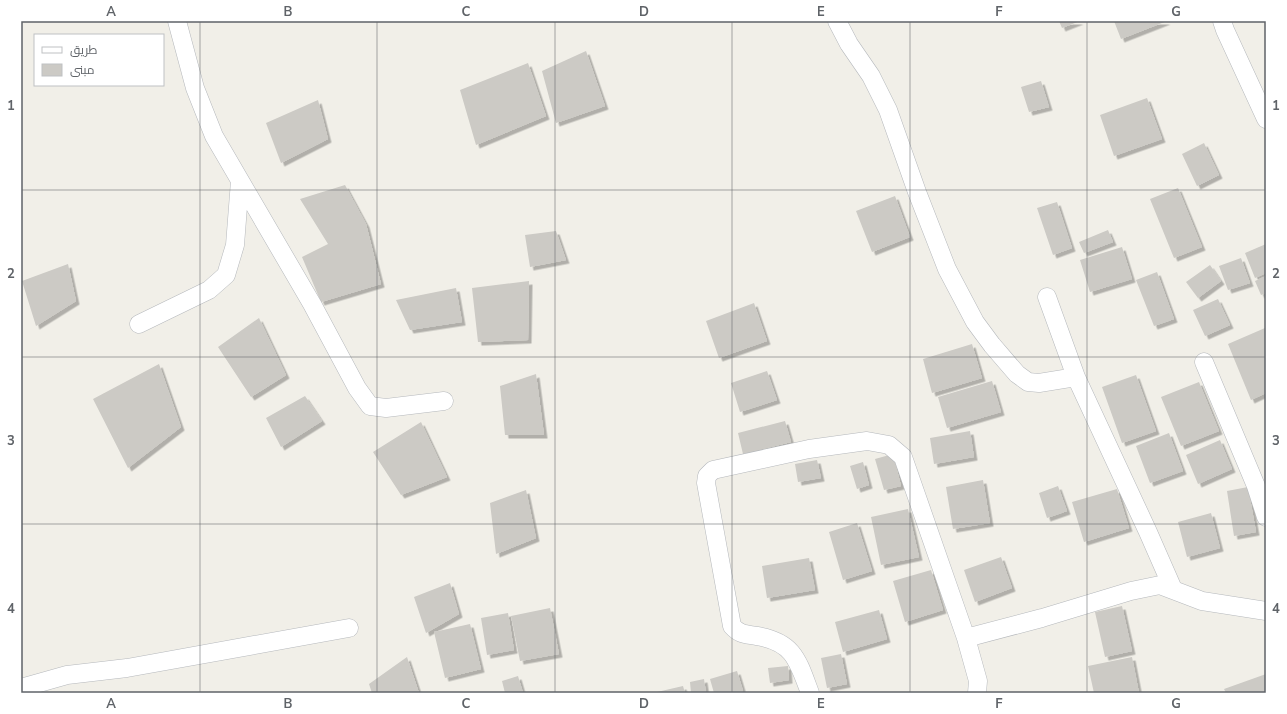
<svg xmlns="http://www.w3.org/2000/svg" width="1287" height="714" font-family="'Nunito Sans',Cairo,sans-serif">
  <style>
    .building { fill: #cccac5; filter: url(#shadow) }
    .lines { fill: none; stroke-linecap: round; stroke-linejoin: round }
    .minor-casing { stroke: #b5b8bc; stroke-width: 19 }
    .minor { stroke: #fff; stroke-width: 18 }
    .grid { fill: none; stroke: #5f6368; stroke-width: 1; stroke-opacity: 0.55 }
    .neatline { fill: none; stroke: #5f6368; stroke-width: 1.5 }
    .grid-label { font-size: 13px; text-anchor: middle; font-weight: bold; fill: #5f6368 }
  </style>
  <defs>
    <filter id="shadow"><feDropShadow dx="3.5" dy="3.5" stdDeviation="0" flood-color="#0004"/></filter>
  </defs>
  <rect width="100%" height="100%" fill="#f1efe8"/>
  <path class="building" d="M1059,21H1080L1062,28Z
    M1114,21H1167L1121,39Z
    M586,51L605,106L556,123L542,71Z
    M528,63L546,116L476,145L460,90Z
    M1041,81L1049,107L1029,112L1021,87Z
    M1147,98L1162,139L1114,156L1100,115Z
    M318,100L328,139L281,163L266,123Z
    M1204,143L1219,175L1197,186L1182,154Z
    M345,185L366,224L381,284L321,302L302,257L328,244L300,199Z
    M1178,188L1202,247L1174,258L1150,199Z
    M895,196L910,237L872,252L856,211Z
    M1057,202L1072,248L1053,255L1037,208Z
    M1108,230L1113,242L1084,253L1079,242Z
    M556,231L566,260L530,267L525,235Z
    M1266,244V273L1255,278L1245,253Z
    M1122,247L1132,279L1090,292L1080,260Z
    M1241,258L1250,283L1228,290L1219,266Z
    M68,264L76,301L36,326L22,281Z
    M1210,265L1221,281L1198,298L1186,282Z
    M1157,272L1174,319L1154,326L1136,280Z
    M1266,276V293L1261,295L1255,281Z
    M529,281L528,340L478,342L472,288Z
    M456,288L462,322L410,330L396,300Z
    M1218,299L1230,325L1205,336L1193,310Z
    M754,303L767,341L719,358L706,321Z
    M259,318L286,375L251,397L218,347Z
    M1265,328L1266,393L1251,400L1228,344Z
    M972,344L982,378L932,393L923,359Z
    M159,364L181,427L128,468L93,399Z
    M767,371L777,400L740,412L731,383Z
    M536,374L544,435H505L500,386Z
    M1136,375L1156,431L1122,443L1102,387Z
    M992,381L1001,412L947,428L938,397Z
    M1199,382L1219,431L1181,446L1161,397Z
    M305,396L322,421L281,447L266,418Z
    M785,421L791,442L743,454L738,433Z
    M421,422L447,477L401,495L373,452Z
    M970,431L974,457L934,464L930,438Z
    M1169,433L1183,471L1150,483L1136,446Z
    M1220,440L1232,469L1198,484L1186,455Z
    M893,454L901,486L884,490L875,459Z
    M817,460L821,478L798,482L795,464Z
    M863,462L869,485L857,489L850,466Z
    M983,480L990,523L953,529L946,487Z
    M1058,486L1067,511L1047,518L1039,493Z
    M1248,487L1256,532L1234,536L1227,491Z
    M1117,489L1129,528L1084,542L1072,502Z
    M526,490L536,538L496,554L490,503Z
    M908,509L919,557L881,565L871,517Z
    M1211,513L1220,548L1187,557L1178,522Z
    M857,523L872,571L843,580L829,532Z
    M1001,557L1012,588L975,602L964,570Z
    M809,558L815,590L767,598L762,566Z
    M931,570L943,610L905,622L893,581Z
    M450,583L459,614L426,633L414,597Z
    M1122,606L1132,651L1105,657L1095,612Z
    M550,608L559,654L520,661L511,616Z
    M879,610L887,639L843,652L835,622Z
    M508,613L514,650L487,655L481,618Z
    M470,624L481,669L445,678L434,632Z
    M841,654L847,684L827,688L821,658Z
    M407,657L419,693H372L369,684Z
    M1132,657L1139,693H1094L1088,666Z
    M788,666L789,680L770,683L768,668Z
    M737,671L743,691L737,693H714L710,679Z
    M1266,674V693H1226L1224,689Z
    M518,676L523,693H505L502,681Z
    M704,679L706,693H691L690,682Z
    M683,686L685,693H658L657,692Z"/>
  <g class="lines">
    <defs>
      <path id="minor" d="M177,21L195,88L214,136L312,304L357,388L370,406L386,408L444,401
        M837,21L849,44L871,76L888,110L917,192L947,269L975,322L992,345L1017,374L1028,382L1039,383L1076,377
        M1222,21L1225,30L1266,119
        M1047,297L1076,377L1148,532L1173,589
        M139,324L209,290L226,275L235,245L240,181
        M1204,362L1256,486L1266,517
        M966,638L1042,618L1131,591L1160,585L1202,601L1266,611
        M21,688L67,675L127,668L349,628
        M810,693C798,661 794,642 757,636C746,634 740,635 732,626L706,483L707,476L713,470L809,449L867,441L889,445L903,457L966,638L978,681L977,693"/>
    </defs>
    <use href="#minor" class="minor-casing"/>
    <use href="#minor" class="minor"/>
  </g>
  <path class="grid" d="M200,21V693M377,21V693M555,21V693M732,21V693M910,21V693M1087,21V693M21,190H1266M21,357H1266M21,524H1266"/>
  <rect width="1287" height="714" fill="none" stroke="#ffffff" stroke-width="44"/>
  <rect x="34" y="34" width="130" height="52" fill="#ffffff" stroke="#bfc1c3"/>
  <rect x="42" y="47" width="20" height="6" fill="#ffffff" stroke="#bfc1c3"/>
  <text x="70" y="54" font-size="12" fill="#5f6368">طريق</text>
  <rect x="42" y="64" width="20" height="12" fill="#cccac5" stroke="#bfc1c3"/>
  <text x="70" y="74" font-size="12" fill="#5f6368">مبنى</text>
  <rect x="22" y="22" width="1243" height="670" class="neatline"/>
  <g class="grid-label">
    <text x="111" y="16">A</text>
    <text x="288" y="16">B</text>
    <text x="466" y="16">C</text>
    <text x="644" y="16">D</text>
    <text x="821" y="16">E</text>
    <text x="999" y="16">F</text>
    <text x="1176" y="16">G</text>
    <text x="11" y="110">1</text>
    <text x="1276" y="110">1</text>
    <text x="11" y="278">2</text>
    <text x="1276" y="278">2</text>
    <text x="11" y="445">3</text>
    <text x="1276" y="445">3</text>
    <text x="11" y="613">4</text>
    <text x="1276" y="613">4</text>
    <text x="111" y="708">A</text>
    <text x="288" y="708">B</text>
    <text x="466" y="708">C</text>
    <text x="644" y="708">D</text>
    <text x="821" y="708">E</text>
    <text x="999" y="708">F</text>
    <text x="1176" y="708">G</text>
  </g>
</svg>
